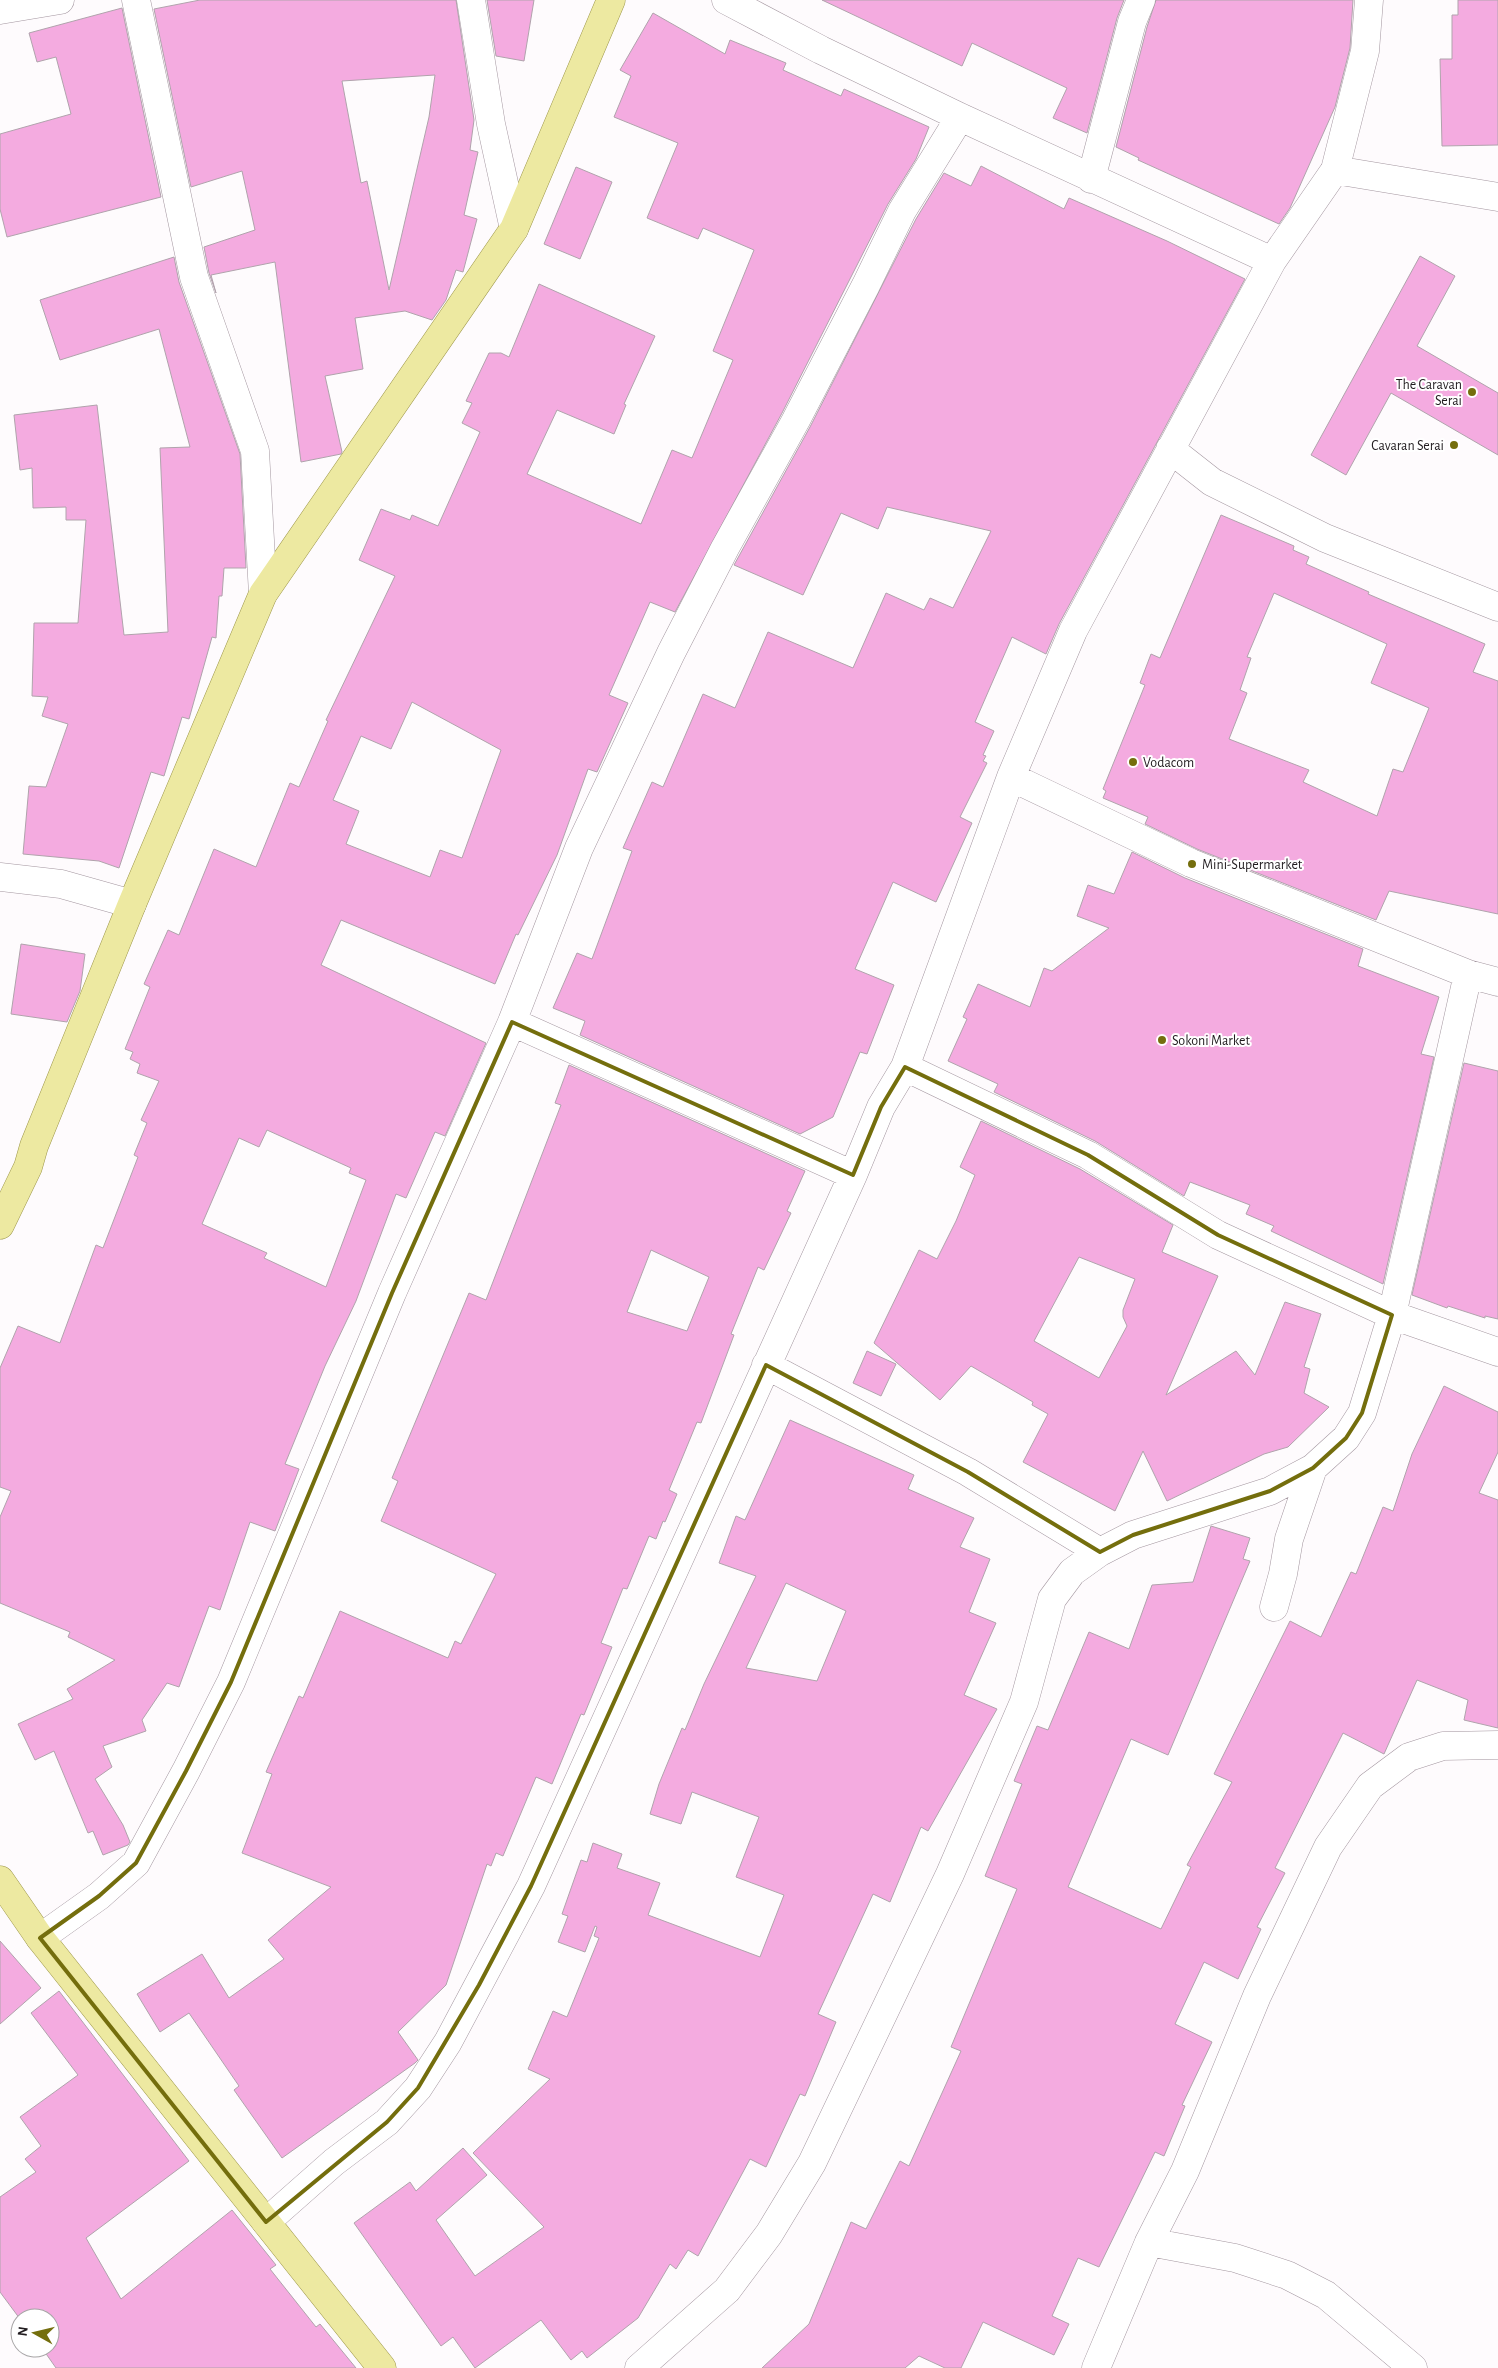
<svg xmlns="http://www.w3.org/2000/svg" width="1498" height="2368" font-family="'Alegreya Sans',sans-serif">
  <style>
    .building { fill: #f4abe0; stroke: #b0a3ac; fill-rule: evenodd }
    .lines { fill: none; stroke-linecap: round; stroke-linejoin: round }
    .minor-casing { stroke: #a497a0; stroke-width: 29 }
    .major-casing { stroke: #9e984c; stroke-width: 29 }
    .minor { stroke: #fff; stroke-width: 28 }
    .major { stroke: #ede9a1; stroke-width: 28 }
    .marked { fill: none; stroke: #746e0d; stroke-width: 4; stroke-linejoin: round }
    .poi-dot { fill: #746e0d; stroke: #fff; stroke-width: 2 }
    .labels { text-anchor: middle; stroke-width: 4; stroke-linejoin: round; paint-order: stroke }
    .poi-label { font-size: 14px; fill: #221d20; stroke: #fff; text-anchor: start }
  </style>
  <rect width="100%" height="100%" fill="#fefbfd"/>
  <path class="building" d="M200,0H456L474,120L470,150L478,152L464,215L477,219L463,272L456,270L446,300L432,320L405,311L355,318L363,369L325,376L342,452L341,454L301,462L275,262L211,275L216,293L209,273L204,247L255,230L242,171L191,187L154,9ZM435,75L429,117L389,290L367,181L361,183L342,81Z
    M487,0H534L524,61L496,56Z
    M822,0H1124L1117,18L1087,133L1053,118L1067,88L972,43L962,66Z
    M1156,0H1353L1350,48L1335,107L1290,208L1279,224L1138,160L1139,158L1116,147L1147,27Z
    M1458,0H1498V145L1442,146L1440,59H1452V15H1458Z
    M122,8L161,197L7,237L0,209V134L71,114L56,57L37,62L29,33Z
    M653,13L725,54L730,40L786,63L783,70L841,96L844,89L929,127L916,159L888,204L782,413L675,612L650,602L609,695L628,703L597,772L588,769L557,855L518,935L516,934L495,984L341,920L321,965L486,1043L445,1136L435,1132L406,1198L396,1194L356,1301L325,1366L285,1464L299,1469L275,1531L250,1522L220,1610L209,1606L179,1687L167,1683L142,1720L146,1731L103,1746L112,1767L95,1779L123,1825L130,1842L128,1845L103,1855L93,1831L88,1833L54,1751L35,1760L18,1724L73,1699L67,1689L115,1660L68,1637L70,1632L0,1603V1517L11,1491L0,1487V1368L18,1326L60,1343L96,1245L103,1248L138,1157L134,1155L147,1123L141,1120L159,1081L137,1073L140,1064L130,1059L133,1052L125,1049L150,987L144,984L168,930L179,935L214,849L256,867L290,783L299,787L328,721L326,720L395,576L359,560L381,509L410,520L412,515L438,526L480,432L462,423L472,403L466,401L489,353H501L509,357L539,284L655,336L624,404L626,405L614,434L557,410L527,474L641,524L672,450L692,458L733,360L713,351L754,250L703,228L698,239L647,218L678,143L614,117L631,76L620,70ZM412,702L501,750L462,858L440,850L430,877L346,844L359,811L333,800L361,736L391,749ZM267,1130L351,1168L349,1173L366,1180L326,1287L264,1258L267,1253L202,1224L239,1138L259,1147Z
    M981,166L1064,209L1069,198L1167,241L1245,279L1059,624L1046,654L1012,637L975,722L994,731L983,755L986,756L983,761L987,763L960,817L972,823L936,902L893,882L855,969L894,985L867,1054L860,1052L833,1117L800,1134L580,1035L585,1021L553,1008L577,953L592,959L632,851L623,848L652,782L663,787L703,694L735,708L768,632L853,668L886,593L924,610L930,598L953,608L991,531L887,507L878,529L841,513L803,595L734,565L810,427L916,219L944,173L971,186Z
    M576,167L612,182L580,259L544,244Z
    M1420,256L1455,276L1417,346L1498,393V455L1391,393L1346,475L1311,455Z
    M174,257L179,282L240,454L246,568H224L222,596H219L216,638L212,637L189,719L182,717L164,776L151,772L119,868L99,861L23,854L29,786L46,787L68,724L42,716L48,697L32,696L34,623H78L86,520H66V507L33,508L32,468L20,470L14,415L97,405L124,635L168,632L160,448L190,447L159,329L60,360L40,300Z
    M1221,515L1294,546L1293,550L1309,557L1306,564L1369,592L1368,594L1485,644L1473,672L1498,681V914L1389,891L1376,920L1197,849L1145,824L1148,817L1103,798L1106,791L1103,789L1145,685L1140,683L1151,654L1160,658ZM1274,593L1387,644L1371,683L1429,708L1403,772L1393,769L1377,816L1303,782L1309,770L1229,739L1247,693L1240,690L1251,658L1247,657Z
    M1132,852L1185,878L1363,949L1358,966L1439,997L1421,1054L1434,1057L1383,1284L1271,1231L1274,1226L1246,1214L1250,1205L1190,1182L1184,1196L1095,1141L994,1092L998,1084L948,1061L967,1019L963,1017L978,984L1030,1007L1044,968L1052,971L1109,928L1077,916L1088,885L1114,894Z
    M21,944L85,954L80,991L67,1022L11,1014Z
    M1464,1063L1498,1071V1319L1485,1316V1318L1448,1306L1447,1308L1412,1295Z
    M569,1065L805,1171L787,1211L791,1213L764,1270L758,1267L731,1334L734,1335L701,1423L697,1422L669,1490L677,1494L665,1522L663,1521L656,1539L649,1536L627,1589L623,1588L601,1643L612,1647L584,1715L581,1714L552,1784L536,1777L503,1856L496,1853L491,1866L487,1864L446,1985L398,2032L418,2060L415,2063L282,2158L234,2090L239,2086L189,2013L160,2032L137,1994L202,1954L229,1998L284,1959L268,1940L331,1887L242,1853L272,1774L266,1772L299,1696L303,1698L340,1611L448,1658L455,1641L461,1644L496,1574L381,1521L398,1481L392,1478L469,1293L486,1300L561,1105L555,1103ZM651,1250L709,1277L687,1331L627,1312Z
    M981,1121L1080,1169L1173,1225L1162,1252L1218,1276L1166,1395L1236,1351L1255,1375L1285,1302L1321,1314L1304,1367L1310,1369L1304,1393L1329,1407L1288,1447L1264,1454L1167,1501L1143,1451L1115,1511L1023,1462L1048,1414L1032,1405L1033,1402L971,1366L940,1400L874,1343L919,1250L937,1259L956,1221L975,1175L960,1167ZM1079,1257L1135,1279L1123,1310V1317L1127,1326L1099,1378L1034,1341Z
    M867,1351L896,1364L881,1396L853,1383Z
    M1444,1386L1498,1412V1452L1479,1493L1498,1500V1728L1464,1720L1468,1700L1417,1680L1384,1754L1343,1733L1275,1868L1285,1873L1257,1927L1261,1929L1238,1979L1204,1962L1175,2024L1212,2042L1182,2105L1185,2106L1164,2156L1155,2152L1099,2267L1078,2258L1052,2316L1069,2324L1054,2355L983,2322L961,2368H945L919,2356L905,2368H762L809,2324L851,2222L866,2229L900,2161L909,2166L961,2051L951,2047L1017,1889L985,1876L1022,1784L1014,1781L1037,1726L1048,1730L1089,1632L1129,1649L1152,1585L1193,1582L1211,1526L1250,1538L1243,1559L1250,1561L1168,1755L1131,1739L1068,1887L1161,1929L1191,1867L1187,1865L1232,1782L1214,1774L1290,1621L1321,1637L1351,1572L1356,1574L1383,1507L1393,1511L1412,1454Z
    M790,1420L914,1475L908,1489L974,1518L960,1547L990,1559L969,1612L996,1623L964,1695L997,1709L928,1831L921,1827L890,1902L873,1894L818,2014L836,2022L805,2096L800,2094L766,2167L750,2159L698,2256L688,2250L676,2269L670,2264L638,2318L587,2358L582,2351L571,2360L541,2320L475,2368L453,2337L441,2346L354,2223L410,2182L416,2191L463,2148L487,2175L436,2220L475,2276L544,2227L473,2153L550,2079L528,2069L553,2011L567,2017L599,1938L594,1936L597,1927L595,1926L585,1952L558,1942L568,1916L562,1914L581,1860L587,1862L593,1843L622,1854L617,1868L660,1883L648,1915L760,1957L784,1895L736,1877L759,1817L692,1792L681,1824L650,1814L659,1784L682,1728L685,1730L704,1684L756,1576L719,1563L736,1516L745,1520ZM786,1583L846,1611L817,1681L746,1668Z
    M0,1941L41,1988L0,2024Z
    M59,1991L189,2161L86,2238L121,2299L232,2210L276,2265L270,2269L316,2327L320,2324L356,2368H56L42,2348H50V2318L20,2319L0,2292V2197L36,2172L25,2159L41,2146L20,2117L78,2075L31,2013Z"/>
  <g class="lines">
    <defs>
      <path id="minor" d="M136,0L194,277L255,451L263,594
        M471,0L491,124L514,229
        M726,0L821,50L960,117L1272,261
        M0,10L60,0
        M1335,170L1498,197
        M1091,179L1132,22L1141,0
        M1170,449L1212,482L1325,538L1498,607
        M1011,777L1191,863L1468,974L1498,982
        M0,877L61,884L132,904
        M512,1022L853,1175
        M905,1067L1088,1155L1218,1235L1392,1315L1498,1352
        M766,1365L968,1472L1100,1552
        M1274,1607L1283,1574L1289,1539L1313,1468
        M40,1938L99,1896L136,1863L186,1771L231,1682L392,1293L512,1022L579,848L671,653L725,548L796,420L866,285L902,211L960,117
        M266,2222L334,2162L387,2122L418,2088L448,2042L531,1886L853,1175L881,1107L905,1067L1011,777L1073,631L1272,261L1335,170L1365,51L1369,0
        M1149,2242L1235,2258L1287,2275L1326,2295L1413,2368
        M639,2368L727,2290L769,2234L812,2163L950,1874L1024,1702L1052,1599L1072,1572L1100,1552L1133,1535L1270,1491L1313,1468L1346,1438L1362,1413L1392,1315L1468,974
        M1096,2368L1149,2242L1185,2171L1257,1996L1328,1847L1370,1786L1409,1757L1443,1746L1498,1745"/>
      <path id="major" d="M0,1225L28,1167L34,1146L132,904L263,594L514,229L611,0
        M0,1880L40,1938L382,2368"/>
    </defs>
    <use href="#minor" class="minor-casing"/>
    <use href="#major" class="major-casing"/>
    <use href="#minor" class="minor"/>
    <use href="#major" class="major"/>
  </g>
  <path class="marked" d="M512,1022L853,1175L881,1107L905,1067L1088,1155L1218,1235L1392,1315L1362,1413L1346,1438L1313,1468L1270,1491L1133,1535L1100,1552L968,1472L766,1365L531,1886L479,1985L418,2088L387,2122L266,2222L40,1938L99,1896L136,1863L186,1771L231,1682L392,1293Z"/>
  <g class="poi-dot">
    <circle cx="1472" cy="392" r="5"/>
    <circle cx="1454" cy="445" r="5"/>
    <circle cx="1133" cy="762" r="5"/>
    <circle cx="1192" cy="864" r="5"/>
    <circle cx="1162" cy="1040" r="5"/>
  </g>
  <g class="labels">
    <g class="poi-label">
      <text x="1462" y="389" text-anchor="end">The Caravan<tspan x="1462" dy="16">Serai</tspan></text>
      <text x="1444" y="450" text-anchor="end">Cavaran Serai</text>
      <text x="1143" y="767">Vodacom</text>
      <text x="1202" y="869">Mini-Supermarket</text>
      <text x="1172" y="1045">Sokoni Market</text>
    </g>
  </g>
  <g transform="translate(35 2333) rotate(278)"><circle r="24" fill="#ffffff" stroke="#a7a5a6"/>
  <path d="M0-4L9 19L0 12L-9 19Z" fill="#746e0d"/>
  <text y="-8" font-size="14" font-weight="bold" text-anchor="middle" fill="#221d20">N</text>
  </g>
</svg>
